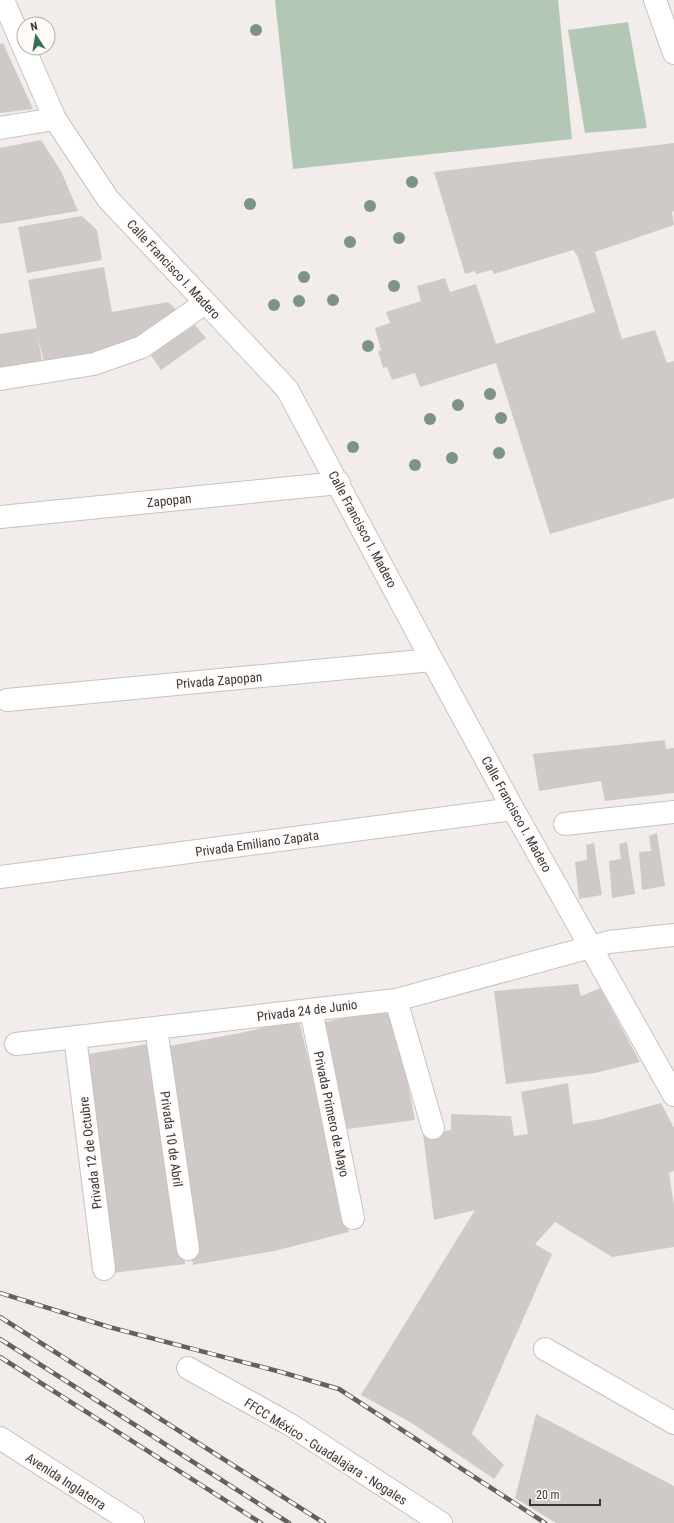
<svg xmlns="http://www.w3.org/2000/svg" width="674" height="1523" font-family="'Roboto Condensed',sans-serif">
  <style>
    .green { fill: #b3c7b7 }
    .building { fill: #cfcac7 }
    .lines { fill: none; stroke-linecap: round; stroke-linejoin: round }
    .minor-casing { stroke: #c7c2bf; stroke-width: 24 }
    .minor { stroke: #fff; stroke-width: 22 }
    .rail-casing { stroke: #63605e; stroke-width: 4.5 }
    .rail { stroke: #fffaf8; stroke-width: 3; stroke-dasharray: 9; stroke-linecap: butt }
    .tree { fill: #7e9482 }
    .labels { text-anchor: middle; stroke-width: 3.5; stroke-linejoin: round; paint-order: stroke }
    .street-label { font-size: 13px; fill: #393735; stroke: #fffaf8 }
  </style>
  <rect width="100%" height="100%" fill="#f2edea"/>
  <path class="green" d="M275,0H558L572,139L293,169Z
    M628,22L647,128L585,133L568,30Z"/>
  <path class="building" d="M3,43L33,109L0,113V44Z
    M41,140L61,171L78,211L0,224V148Z
    M674,143V211L672,212L674,225L595,252L622,339L655,330L667,363L674,361V498L550,534L496,363L420,387L415,373L392,380L387,367L383,368L378,351L381,350L375,328L390,323L386,312L421,301L417,286L445,278L450,292L476,284L496,344L595,312L578,257L573,250L494,274L492,270L476,274L475,271L465,274L434,172Z
    M82,216L97,230L102,260L27,273L18,227Z
    M104,267L112,312L168,302L183,316L140,343L46,370L38,338L44,372L0,379V334L37,328L28,280Z
    M195,325L206,338L161,370L150,354Z
    M665,740L666,749L674,748V793L605,801L601,781L539,791L533,754Z
    M657,833L665,886L642,890L639,852L651,851L649,836Z
    M627,842L635,894L612,898L609,861L621,859L619,844Z
    M594,843L602,895L579,899L575,862L587,860L586,845Z
    M578,984L581,996L600,988L640,1062L595,1073L506,1084L494,991Z
    M393,1007L415,1120L340,1130L321,1023Z
    M299,1020L349,1232L274,1251L193,1265L164,1047L235,1034Z
    M154,1043L185,1264L112,1273L83,1055Z
    M568,1083L573,1124L602,1119L661,1103L674,1128V1171L669,1173L674,1205V1247L612,1257L555,1222L535,1244L552,1254L472,1434L504,1465L494,1479L410,1422L361,1395L475,1210L434,1220L423,1134L451,1130V1114L511,1116L514,1136L528,1134L521,1092Z
    M536,1414L674,1486V1523H556L515,1498Z"/>
  <g class="lines">
    <defs>
      <path id="minor" d="M3,0L55,119L108,199L287,389L432,660L513,809L674,1095
        M655,0L674,53
        M0,128L55,119
        M0,379L94,364L142,347L205,303
        M0,517L339,483
        M7,700L432,660
        M565,824L674,812
        M0,877L513,809
        M396,1000L433,1128
        M311,1010L353,1218
        M156,1028L188,1249
        M75,1037L104,1269
        M16,1044L396,1000L609,942L674,935
        M545,1349L674,1423
        M188,1368L289,1424L441,1523
        M0,1438L133,1523"/>
    </defs>
    <use href="#minor" class="minor-casing"/>
    <use href="#minor" class="minor"/>
    <defs>
      <path id="rail" d="M0,1293L109,1327L281,1372L339,1389L545,1523
        M0,1317L324,1523
        M0,1339L289,1523
        M0,1357L261,1523"/>
    </defs>
    <use href="#rail" class="rail-casing"/>
    <use href="#rail" class="rail"/>
  </g>
  <g class="tree">
    <circle cx="256" cy="30" r="6"/>
    <circle cx="412" cy="182" r="6"/>
    <circle cx="250" cy="204" r="6"/>
    <circle cx="370" cy="206" r="6"/>
    <circle cx="399" cy="238" r="6"/>
    <circle cx="350" cy="242" r="6"/>
    <circle cx="304" cy="277" r="6"/>
    <circle cx="394" cy="286" r="6"/>
    <circle cx="333" cy="300" r="6"/>
    <circle cx="299" cy="301" r="6"/>
    <circle cx="274" cy="305" r="6"/>
    <circle cx="368" cy="346" r="6"/>
    <circle cx="490" cy="394" r="6"/>
    <circle cx="458" cy="405" r="6"/>
    <circle cx="501" cy="418" r="6"/>
    <circle cx="430" cy="419" r="6"/>
    <circle cx="353" cy="447" r="6"/>
    <circle cx="499" cy="453" r="6"/>
    <circle cx="452" cy="458" r="6"/>
    <circle cx="415" cy="465" r="6"/>
  </g>
  <g class="labels">
    <g class="street-label">
      <text transform="translate(174 269) rotate(47)" y="5">Calle Francisco I. Madero</text>
      <text transform="translate(169 500) rotate(-6)" y="5">Zapopan</text>
      <text transform="translate(363 529) rotate(62)" y="5">Calle Francisco I. Madero</text>
      <text transform="translate(219 680) rotate(-5)" y="5">Privada Zapopan</text>
      <text transform="translate(517 814) rotate(61)" y="5">Calle Francisco I. Madero</text>
      <text transform="translate(257 843) rotate(-8)" y="5">Privada Emiliano Zapata</text>
      <text transform="translate(307 1010) rotate(-7)" y="5">Privada 24 de Junio</text>
      <text transform="translate(332 1114) rotate(78)" y="5">Privada Primero de Mayo</text>
      <text transform="translate(172 1139) rotate(82)" y="5">Privada 10 de Abril</text>
      <text transform="translate(90 1153) rotate(-97)" y="5">Privada 12 de Octubre</text>
      <text transform="translate(326 1451) rotate(32)" y="5">FFCC México - Guadalajara - Nogales</text>
      <text transform="translate(66 1481) rotate(33)" y="5">Avenida Inglaterra</text>
    </g>
  </g>
  <g transform="translate(36 36) rotate(348)"><circle r="19" fill="#fffaf8" stroke="#b0acaa"/>
  <path d="M0-3L7 15L0 10L-7 15Z" fill="#34705b"/>
  <text y="-6" font-size="11" font-weight="bold" text-anchor="middle" fill="#393735">N</text>
  </g>
  <path d="M530 1499v6h70v-6" fill="none" stroke="#393735" stroke-width="2"/>
  <text x="536" y="1499" font-size="12" fill="#393735" stroke="#fffaf8" stroke-width="3" paint-order="stroke">20 m</text>
</svg>
